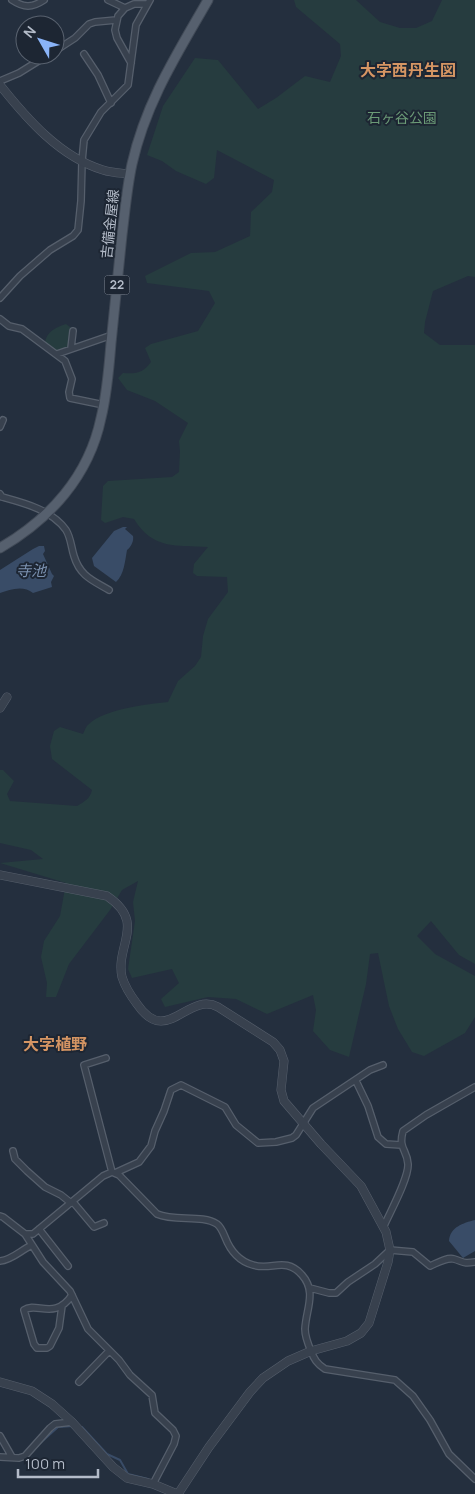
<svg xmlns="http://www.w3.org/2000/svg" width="475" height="1494" font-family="Manrope,'Noto Sans JP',sans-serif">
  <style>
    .green { fill: #263c3f }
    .water { fill: #394c67 }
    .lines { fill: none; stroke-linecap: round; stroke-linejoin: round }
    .stream { stroke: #394c67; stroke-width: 2 }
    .minor-casing { stroke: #565f6c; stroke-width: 8 }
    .tertiary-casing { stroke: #565f6c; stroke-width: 9 }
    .primary-casing { stroke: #414a57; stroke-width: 11 }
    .minor { stroke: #38414e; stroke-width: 5.5 }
    .tertiary { stroke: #38414e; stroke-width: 8 }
    .primary { stroke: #56606e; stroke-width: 9 }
    .labels { text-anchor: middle; stroke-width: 4; stroke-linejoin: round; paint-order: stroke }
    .shield { fill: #1d2633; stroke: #878f9c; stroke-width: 1 }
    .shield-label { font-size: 12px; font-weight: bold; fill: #b4bcc9 }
    .park-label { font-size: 14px; fill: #6b9a76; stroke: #1d2633 }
    .street-label { font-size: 14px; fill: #b4bcc9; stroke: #1d2633 }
    .water-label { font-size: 15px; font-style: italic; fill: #7c92b1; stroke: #1d2633 }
    .quarter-label { font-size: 16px; font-weight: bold; fill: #d59563; stroke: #1d2633 }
  </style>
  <rect width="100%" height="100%" fill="#242f3e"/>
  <path class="green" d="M294,0H356L380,22L400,28H416L432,21L442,0H475V277L468,276L433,291L425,322L424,333L440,345H475V964L459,955L431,921L417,936L435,954L475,976V1017L465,1033L424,1056L412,1052L398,1029L389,1006L378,953L370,954L366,984L349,1057L330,1050L313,1031L316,1010L313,995L267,1014L236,999L208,997L165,1007L161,999L179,983L172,969L132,978L128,969L135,921L133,902L138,881L122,890L110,910L69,964L56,997H46L47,983L41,957L44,941L60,916L66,883L0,863L43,859L31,850L0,843V770H3L14,781L7,794L10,801L77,806C85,801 90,799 92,790L52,759L50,746L54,731L60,727L83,734C85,730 86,726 89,724C105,709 147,704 168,702L178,681L195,666L201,657L203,636L208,619L228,592L227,577L197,576L193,573L194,564L208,547C176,545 153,550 134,519L123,517L105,523L101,520L103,486L108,481L172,477L179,472L180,451L179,441L188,423L155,401L127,390L118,378L123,373C137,374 143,373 151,362L145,348L151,344L198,331L215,303L209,291L147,283L145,276L191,253L215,252L250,236L251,212L272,192L274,180L217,150L214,178L206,184L176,171L162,161L147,155L163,106L195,58L218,60L258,109L276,98L305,76L330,82L341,56L340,44L296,7Z
    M66,324L74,330L73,346L57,352L45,343C46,332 56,327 66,324Z"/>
  <path class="water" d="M123,527H127L125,529L133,536C134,541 131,547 127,550C125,561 124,575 116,582L94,566L92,558L114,531Z
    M39,546H44L45,551L43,554L52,574L54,576L51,582L52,587L33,593C24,585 10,589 0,593V570L33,549Z
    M475,1220V1251L463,1258L449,1241C450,1227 463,1223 475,1220Z"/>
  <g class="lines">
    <path class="stream" d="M82,1427L107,1454L120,1460L128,1474L148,1479
      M37,1446L58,1427L73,1426"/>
    <defs>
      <path id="minor" d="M12,0C24,8 32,8 44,0
        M108,0L125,8L134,4H147
        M125,8L118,16L115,30L117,38L131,63
        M55,51L75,38L89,24L95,22L116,20
        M84,54L98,75L111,103
        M0,81L19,73L48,55
        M0,298L20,276L50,250L73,236L78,230L81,201L82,161L84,140L101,112L128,85L136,25L150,0
        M0,319L9,326L22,329L65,361L72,379L69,392L70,398L104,405
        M71,348L73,331
        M57,354L112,335
        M0,427L3,420
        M0,494L2,497C24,503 52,510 66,530C71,538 71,547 74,556C80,576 92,580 109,590
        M106,1058L84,1065L112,1172
        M356,1081L368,1106L378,1137L386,1144L401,1145
        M13,1151L15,1159L27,1171L45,1187L61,1195L71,1203
        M115,1173L139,1162L151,1146L155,1131L164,1111L171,1090L181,1085L225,1107L236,1125L258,1143L276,1142L292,1138L296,1135L313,1108L370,1070L383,1065
        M73,1202L94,1227L104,1223
        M0,1216L3,1217L25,1234L43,1262L70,1291L88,1329L119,1360L130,1375L152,1395L155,1413L173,1430L176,1436L174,1444L153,1484
        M384,1226C390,1212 409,1178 408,1164C407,1149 398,1149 403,1131L426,1115L475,1087
        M39,1229L68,1266
        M25,1234H33L103,1176L112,1172L119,1175L157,1214C175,1222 202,1214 217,1224C221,1227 223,1232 225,1237C230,1250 238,1261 253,1265C272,1271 285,1256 302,1275C317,1292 306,1309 305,1329C305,1337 308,1344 311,1351C314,1359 317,1364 325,1369L395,1380L413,1396L430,1420L449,1454L475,1479
        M0,1261C12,1260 21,1250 32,1245
        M310,1288L329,1293H336L348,1282L375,1264L390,1250L413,1252L430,1266C437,1263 447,1257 454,1259C464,1262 463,1264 475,1262
        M62,1306L59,1328L50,1346L47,1348H37L34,1344L24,1310C36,1301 55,1321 72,1295
        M79,1382L109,1351
        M0,1436L12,1457
        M0,1457L19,1458L25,1456L50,1428L55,1424L72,1422"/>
      <path id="tertiary" d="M0,85C27,119 60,157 103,170C112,173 121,173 130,174
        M0,708L7,697
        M0,875L107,896C147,923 115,945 122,977C125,987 131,996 137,1004C167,1048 187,991 218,1007L273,1042L280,1050L284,1061L281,1090L284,1101L321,1144L361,1186L386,1232L390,1250L388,1262L369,1323L361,1333L347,1341L311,1351L288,1361L263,1378L250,1392L209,1447L178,1494
        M0,1382L32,1391L52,1404L72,1422L113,1467L127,1478L153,1484L177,1494"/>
      <path id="primary" d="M0,548C50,519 89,476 101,418C107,394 109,369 111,343C115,307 118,271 122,235C125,211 127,187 132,164C146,102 177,54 208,0"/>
    </defs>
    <use href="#minor" class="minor-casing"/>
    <use href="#tertiary" class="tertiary-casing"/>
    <use href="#primary" class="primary-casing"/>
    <use href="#minor" class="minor"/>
    <use href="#tertiary" class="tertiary"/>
    <use href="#primary" class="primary"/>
  </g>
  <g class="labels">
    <rect class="shield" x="104.5" y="275.5" width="25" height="19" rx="4"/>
    <g class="shield-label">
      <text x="117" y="289">22</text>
    </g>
    <g class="park-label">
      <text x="402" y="123">石ヶ谷公園</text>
    </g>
    <g class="street-label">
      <text transform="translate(110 224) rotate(-84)" y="5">吉備金屋線</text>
    </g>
    <g class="water-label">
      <text x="31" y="576">寺池</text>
    </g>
    <g class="quarter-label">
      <text x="408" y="76">大字西丹生図</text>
      <text x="55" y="1050">大字植野</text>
    </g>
  </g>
  <g transform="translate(40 40) rotate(309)"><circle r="24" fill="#1d2633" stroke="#59626f"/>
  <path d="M0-4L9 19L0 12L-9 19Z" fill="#8ab4f8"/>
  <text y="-8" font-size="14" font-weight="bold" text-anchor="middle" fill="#b4bcc9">N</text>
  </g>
  <path d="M18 1469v8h80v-8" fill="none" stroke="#b4bcc9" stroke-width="2.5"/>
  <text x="25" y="1469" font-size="15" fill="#b4bcc9" stroke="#1d2633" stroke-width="4" paint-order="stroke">100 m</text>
</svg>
